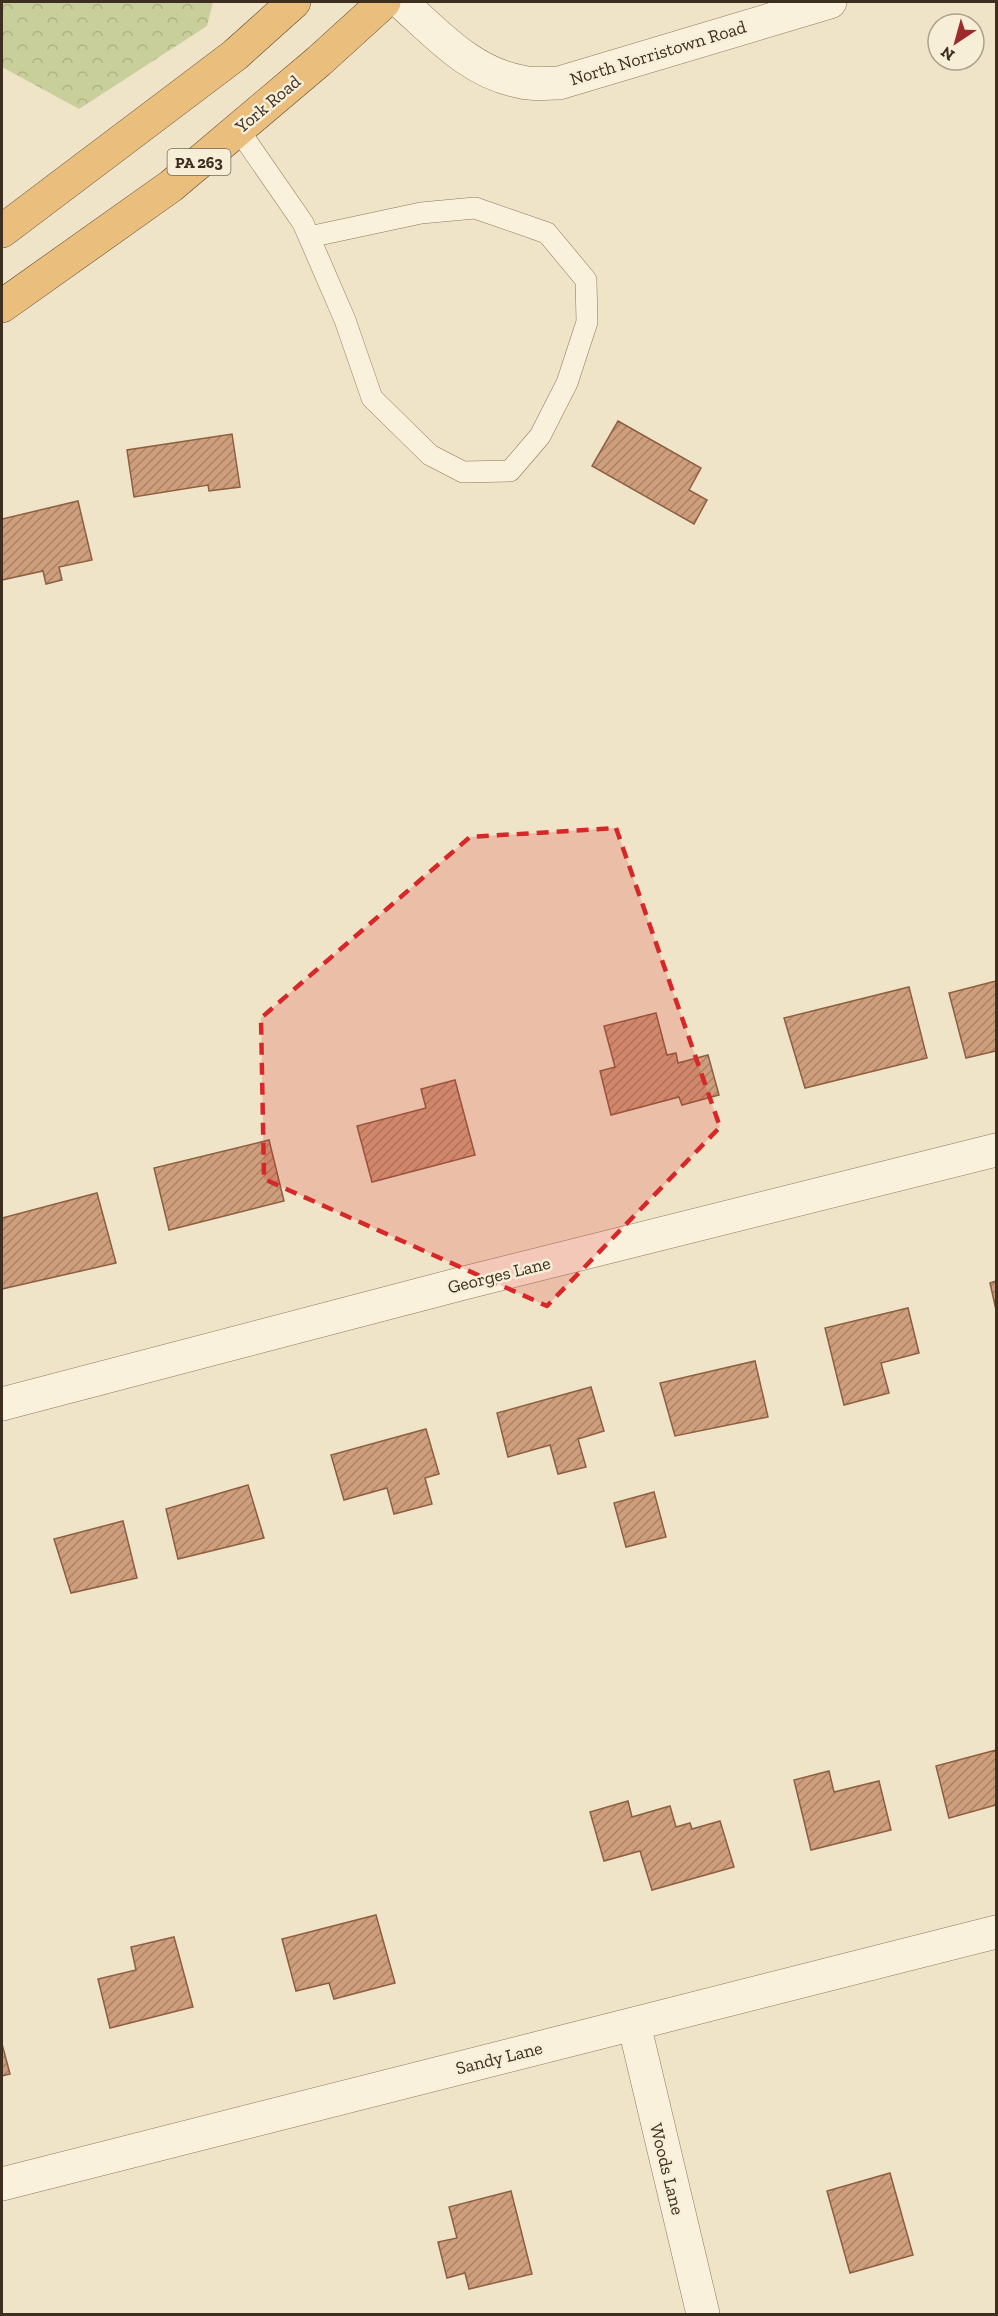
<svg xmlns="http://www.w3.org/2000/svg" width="998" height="2316" font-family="'Zilla Slab',serif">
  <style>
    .forest { fill: url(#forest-crowns) }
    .building { fill: url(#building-hatch); stroke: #8d5f41; stroke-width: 1.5 }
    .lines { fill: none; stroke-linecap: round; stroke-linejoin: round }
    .service-casing { stroke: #8d765c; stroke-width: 22 }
    .minor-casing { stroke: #8d765c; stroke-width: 34 }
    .tertiary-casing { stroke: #8d765c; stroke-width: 34 }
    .trunk-casing { stroke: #5b4430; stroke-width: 34 }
    .service { stroke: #faf1dc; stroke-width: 21 }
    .minor { stroke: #faf1dc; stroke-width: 33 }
    .tertiary { stroke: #faf1dc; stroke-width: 33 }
    .trunk { stroke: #eabe7c; stroke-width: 33 }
    .marked { fill: #d62828; fill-opacity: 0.2; stroke: #d62828; stroke-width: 4.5; stroke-dasharray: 12 8; stroke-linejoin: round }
    .labels { text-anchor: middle; stroke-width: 5; stroke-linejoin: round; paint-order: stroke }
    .shield { fill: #f7eed8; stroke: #756857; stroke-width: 1.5 }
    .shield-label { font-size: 16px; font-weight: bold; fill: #3d2e20 }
    .street-label { font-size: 18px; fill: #3d2e20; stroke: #f7eed8 }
  </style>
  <defs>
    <pattern id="forest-crowns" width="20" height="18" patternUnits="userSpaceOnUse" patternTransform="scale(1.5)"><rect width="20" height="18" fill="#c9cf9b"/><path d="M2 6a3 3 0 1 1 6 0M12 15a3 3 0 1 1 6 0" fill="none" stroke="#aeb285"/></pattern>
    <pattern id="building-hatch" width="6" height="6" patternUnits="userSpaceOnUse" patternTransform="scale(1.5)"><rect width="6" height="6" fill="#cf9f7d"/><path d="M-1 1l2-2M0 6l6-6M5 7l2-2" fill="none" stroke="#a98266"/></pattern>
  </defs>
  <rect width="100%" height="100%" fill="#f0e4c8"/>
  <path class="forest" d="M2,2H213L207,26L79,109L2,67Z"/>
  <path class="building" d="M618,421L701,468L689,490L707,500L694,524L592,466Z
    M232,434L240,487L209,491L208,485L134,497L127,450Z
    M78,501L92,560L59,567L62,580L46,584L43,571L2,580V519Z
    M996,981V1051L966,1058L949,993Z
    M909,987L927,1058L805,1088L784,1018Z
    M656,1013L667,1055L676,1053L678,1063L708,1055L719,1095L682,1105L679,1097L611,1115L600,1071L615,1067L604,1026Z
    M455,1080L475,1155L372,1182L357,1126L426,1108L421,1089Z
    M269,1140L284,1201L169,1230L154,1168Z
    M97,1193L116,1263L2,1289V1218Z
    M996,1281V1310L990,1283Z
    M908,1308L919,1353L881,1363L889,1393L844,1405L825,1328Z
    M755,1361L768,1417L675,1436L660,1383Z
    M591,1387L604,1431L578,1439L586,1467L558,1474L550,1445L508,1457L497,1413Z
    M426,1429L439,1474L425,1478L432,1504L394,1514L387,1488L344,1500L331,1455Z
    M248,1485L264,1538L178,1559L166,1509Z
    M654,1492L666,1537L626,1547L614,1503Z
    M123,1521L137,1578L71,1593L54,1539Z
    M996,1750V1805L949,1818L936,1766Z
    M829,1771L834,1792L879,1781L891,1830L811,1850L794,1780Z
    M628,1801L632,1817L670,1806L676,1827L690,1823L692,1829L720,1821L734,1867L652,1890L640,1851L604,1861L590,1812Z
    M376,1915L395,1983L334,1999L329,1983L296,1991L282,1939Z
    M174,1937L193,2007L110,2028L98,1979L136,1970L131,1947Z
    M2,2044L10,2074L2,2076Z
    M890,2173L913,2255L850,2273L827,2191Z
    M511,2191L532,2274L469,2289L465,2273L447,2278L438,2242L457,2238L449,2207Z"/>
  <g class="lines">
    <defs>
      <path id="service" d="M238,129L303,223L345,320L372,398L430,455L463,472L510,471L540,436L567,383L587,322L586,280L547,233L475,208L421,213L309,237"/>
      <path id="minor" d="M2,1404L464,1283L996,1150
        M634,2024L703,2314
        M2,2184L996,1932"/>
      <path id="tertiary" d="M401,2C438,35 471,73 522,82C534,85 547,83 559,83L830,2"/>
      <path id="trunk" d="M2,231L235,55L294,2
        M2,306L171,186L319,61L384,2"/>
    </defs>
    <use href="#service" class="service-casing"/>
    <use href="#minor" class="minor-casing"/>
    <use href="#tertiary" class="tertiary-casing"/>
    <use href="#trunk" class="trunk-casing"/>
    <use href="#service" class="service"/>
    <use href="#minor" class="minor"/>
    <use href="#tertiary" class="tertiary"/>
    <use href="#trunk" class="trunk"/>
  </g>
  <path class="marked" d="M616,828L720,1127L547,1306L264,1179L261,1018L470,837Z"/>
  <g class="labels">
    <rect class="shield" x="167.5" y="149" width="63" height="26" rx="4.5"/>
    <g class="shield-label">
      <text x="199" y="168">PA 263</text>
    </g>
    <g class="street-label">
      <text transform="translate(658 53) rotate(-17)" y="6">North Norristown Road</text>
      <text transform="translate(268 104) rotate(-40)" y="6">York Road</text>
      <text transform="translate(499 1275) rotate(-14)" y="6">Georges Lane</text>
      <text transform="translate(499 2058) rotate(-14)" y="6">Sandy Lane</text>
      <text transform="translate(667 2169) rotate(76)" y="6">Woods Lane</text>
    </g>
  </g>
  <rect width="998" height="2316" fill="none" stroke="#3d2e20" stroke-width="6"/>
  <g transform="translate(956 42) rotate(216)"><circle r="28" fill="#f7eed8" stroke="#ada18e" stroke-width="1.5"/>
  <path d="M0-4.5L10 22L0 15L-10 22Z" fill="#9e2a2b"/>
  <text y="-9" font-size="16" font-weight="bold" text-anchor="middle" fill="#3d2e20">N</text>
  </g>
</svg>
